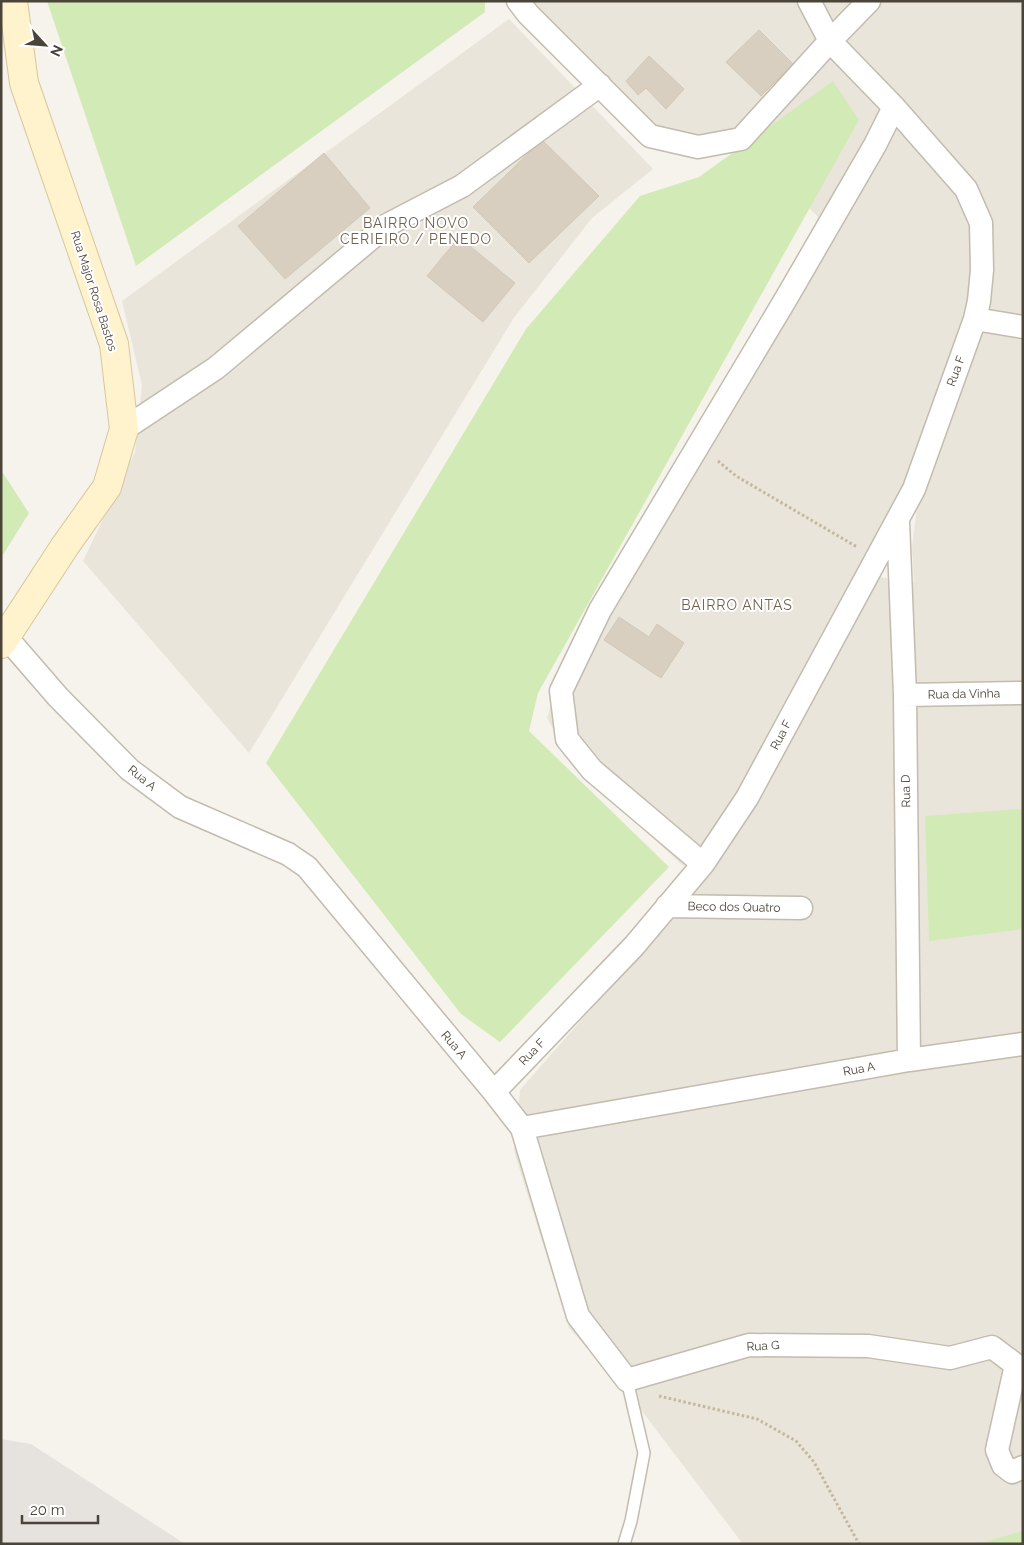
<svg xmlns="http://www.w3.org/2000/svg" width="1024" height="1545" font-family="Raleway,sans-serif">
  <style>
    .residential { fill: #eae5da }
    .industrial { fill: #e6e2dd }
    .green { fill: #d2eab5 }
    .building { fill: #d8cfc1; stroke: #d3c7b4 }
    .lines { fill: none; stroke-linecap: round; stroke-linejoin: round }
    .lane-casing { stroke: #c2bbae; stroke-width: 14 }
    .street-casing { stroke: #c2bbae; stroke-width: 25 }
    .secondary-casing { stroke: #d6c79b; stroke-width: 30 }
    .path { stroke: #c4b79f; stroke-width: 3; stroke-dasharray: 2.5 2.5; stroke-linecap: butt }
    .lane { stroke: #fff; stroke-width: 11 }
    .street { stroke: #fff; stroke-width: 22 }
    .secondary { stroke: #fff3cd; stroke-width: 28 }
    .labels { text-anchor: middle; stroke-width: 4; stroke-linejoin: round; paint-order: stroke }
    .street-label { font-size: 12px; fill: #4b4439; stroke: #fff }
    .neighbourhood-label { font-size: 14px; letter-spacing: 1px; fill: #6e6250; stroke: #fff }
  </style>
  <rect width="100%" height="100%" fill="#f6f3ec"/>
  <path class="residential" d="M528,1H1023V1544H743L635,1402L569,1328L514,1151L520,1090L694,891L878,577L914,582L912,547L917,507L855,580L785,704L718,830L683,866L569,759L547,718L562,669L805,250L818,217L736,132L697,140L659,132Z
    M509,19L653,169L592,218L513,319L249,753L83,561L135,452L142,385L122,301Z"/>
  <path class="industrial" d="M1,1439L31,1444L185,1544H1Z"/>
  <path class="green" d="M47,1H485V12L136,266Z
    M833,81L859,120L538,693L529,731L669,867L500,1042L461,1014L266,763L526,329L640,196L699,177Z
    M1,470L29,513L1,558Z
    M1023,809V929L929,941L925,816Z
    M1023,1531V1544H977Z"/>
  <path class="building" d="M759,30L793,64L761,96L726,62Z
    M649,56L684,89L666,109L646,88L638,95L626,81Z
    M542,140L599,196L529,263L473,207Z
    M324,153L370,208L285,279L238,226Z
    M459,237L515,283L483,322L427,276Z
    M619,617L649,637L657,624L684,643L661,678L604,640Z"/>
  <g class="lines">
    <defs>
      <path id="lane" d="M624,1544L631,1521L644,1453L627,1380"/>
      <path id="street" d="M518,1L528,14L650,136L698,147L741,139L830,41L869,1
        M975,319L1023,327
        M124,429L216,368L387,225L462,186L600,85
        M898,522L905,695L909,1060
        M6,637L58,697L130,770L180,807L288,854L307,867L494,1092L522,1128L909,1060L1023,1044
        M905,695L1023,693
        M703,864L592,770L567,739L561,691L600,610L787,297L875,145L894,107L830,41L809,1
        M667,906L801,908
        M494,1092L634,946L703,864L747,798L914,489L975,319L979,301L982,270L981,223L966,189L894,107
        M522,1128L578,1316L627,1380L749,1345L868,1346L950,1358L992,1347L1016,1365L997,1450L1003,1465L1012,1472L1023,1467"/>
      <path id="secondary" d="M1,644L65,546L107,487L124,429L114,344L24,83L13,1"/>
    </defs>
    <use href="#lane" class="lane-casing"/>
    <use href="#street" class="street-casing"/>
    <use href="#secondary" class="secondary-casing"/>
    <path class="path" d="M718,461L736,476L857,547
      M659,1396L757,1419L796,1441L814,1462L859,1544"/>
    <use href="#lane" class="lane"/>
    <use href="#street" class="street"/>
    <use href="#secondary" class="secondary"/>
  </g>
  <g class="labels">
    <g class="street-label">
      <text transform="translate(94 291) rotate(72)" y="4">Rua Major Rosa Bastos</text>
      <text transform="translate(956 371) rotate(-70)" y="4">Rua F</text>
      <text transform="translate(964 694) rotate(-1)" y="4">Rua da Vinha</text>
      <text transform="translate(781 735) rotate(-62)" y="4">Rua F</text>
      <text transform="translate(142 778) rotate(39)" y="4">Rua A</text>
      <text transform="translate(906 791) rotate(-91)" y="4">Rua D</text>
      <text transform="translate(734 907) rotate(1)" y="4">Beco dos Quatro</text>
      <text transform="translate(454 1045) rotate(50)" y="4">Rua A</text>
      <text transform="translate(532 1052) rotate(-46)" y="4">Rua F</text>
      <text transform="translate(859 1069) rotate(-10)" y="4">Rua A</text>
      <text transform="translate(763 1346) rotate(-3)" y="4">Rua G</text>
    </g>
    <g class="neighbourhood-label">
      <text x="416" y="228">BAIRRO NOVO<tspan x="416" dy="16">CERIEIRO / PENEDO</tspan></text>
      <text x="737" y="610">BAIRRO ANTAS</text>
    </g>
  </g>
  <rect width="1024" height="1545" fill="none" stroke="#4b4439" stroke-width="5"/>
  <g transform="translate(45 45) rotate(116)" stroke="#ffffff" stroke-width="4" paint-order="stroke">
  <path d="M0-4L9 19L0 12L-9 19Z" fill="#4b4439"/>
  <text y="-8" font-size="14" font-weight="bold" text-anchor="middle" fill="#4b4439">N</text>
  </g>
  <path d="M22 1515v8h76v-8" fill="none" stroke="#4b4439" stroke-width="2.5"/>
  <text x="30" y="1515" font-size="15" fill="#4b4439" stroke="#ffffff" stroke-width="4" paint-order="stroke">20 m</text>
</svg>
